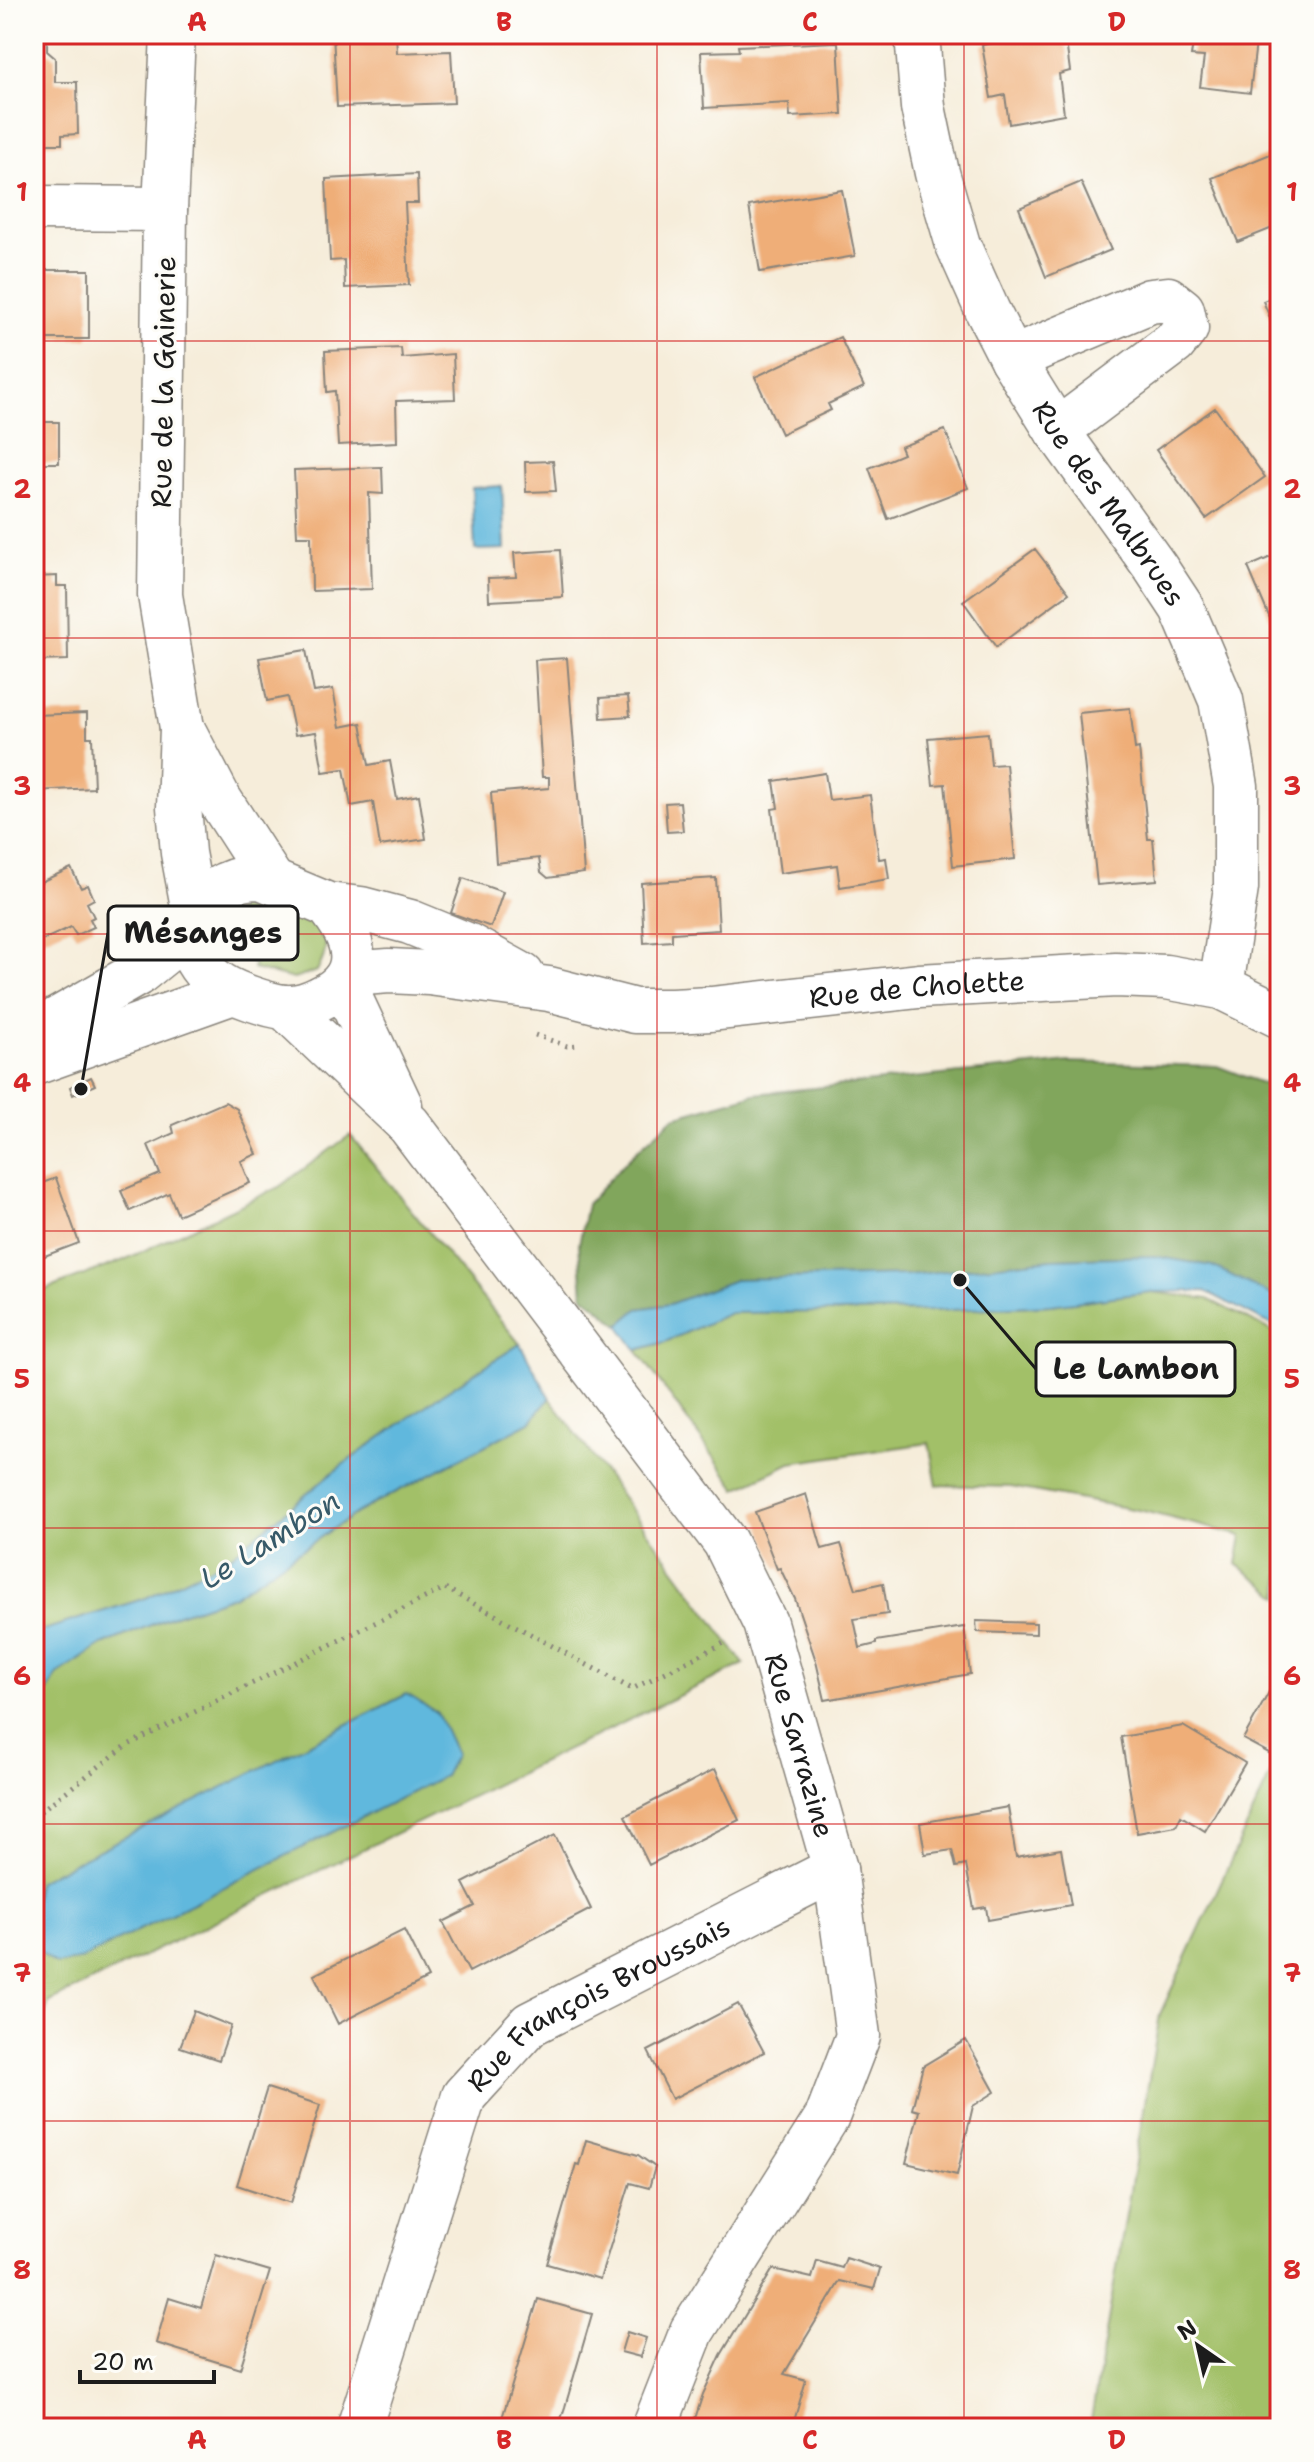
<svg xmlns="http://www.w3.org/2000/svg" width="1314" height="2462" font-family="'Shantell Sans',sans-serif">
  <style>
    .green { fill: #a2c068; stroke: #5f6e42; stroke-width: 2 }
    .forest { fill: #81a65c; stroke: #4e613c; stroke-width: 2 }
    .water { fill: #60b8dd; stroke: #3e6a7c; stroke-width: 2 }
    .building { fill: #efae78 }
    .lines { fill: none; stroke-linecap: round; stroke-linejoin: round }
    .minor-casing { stroke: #89847b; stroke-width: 47 }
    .path { stroke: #89847b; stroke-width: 5; stroke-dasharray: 2 6; stroke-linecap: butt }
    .minor { stroke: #fff; stroke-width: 44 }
    .grid { fill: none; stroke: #d62828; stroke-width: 2; stroke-opacity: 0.55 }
    .labels { text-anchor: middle; stroke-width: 6; stroke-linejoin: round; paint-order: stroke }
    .street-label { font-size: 28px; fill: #1c1c1c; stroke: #fdfcf7 }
    .water-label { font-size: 30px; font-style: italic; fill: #375a69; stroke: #fdfcf7 }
    .leader { fill: none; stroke: #1c1c1c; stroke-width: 3 }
    .callout-dot { fill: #1c1c1c; stroke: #fdfcf7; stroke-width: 3 }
    .callout { fill: #fdfcf7; stroke: #1c1c1c; stroke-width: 3 }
    .callout-label { font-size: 30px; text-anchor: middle; font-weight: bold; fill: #1c1c1c }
    .neatline { fill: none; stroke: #d62828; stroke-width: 3 }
    .grid-label { font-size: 26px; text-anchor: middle; font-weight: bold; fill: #d62828 }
  </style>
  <rect width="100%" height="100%" fill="#fdfcf7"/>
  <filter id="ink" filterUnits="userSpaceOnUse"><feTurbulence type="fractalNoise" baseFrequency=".0125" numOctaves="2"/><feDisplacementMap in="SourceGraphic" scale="16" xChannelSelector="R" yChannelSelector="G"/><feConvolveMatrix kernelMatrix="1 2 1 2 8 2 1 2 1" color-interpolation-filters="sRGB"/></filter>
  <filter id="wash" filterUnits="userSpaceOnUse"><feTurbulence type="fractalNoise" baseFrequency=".006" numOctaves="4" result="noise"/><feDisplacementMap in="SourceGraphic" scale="32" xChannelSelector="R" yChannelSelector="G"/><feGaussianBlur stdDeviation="1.8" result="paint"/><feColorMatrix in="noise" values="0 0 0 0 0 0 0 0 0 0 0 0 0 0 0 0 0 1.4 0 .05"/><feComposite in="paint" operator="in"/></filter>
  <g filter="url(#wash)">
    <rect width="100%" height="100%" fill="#f6edda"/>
    <path class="green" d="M266,907C302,917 344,924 317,971L294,979L253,969L254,963C248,961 240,959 234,955C214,942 225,920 240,909L263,912Z
      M350,1135L520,1344L442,1394L341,1466L226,1560L146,1598L34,1633V1294L124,1260L279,1187Z
      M1151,1292L1208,1299L1280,1335V1597L1237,1564L1242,1536L1143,1511L1011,1487L937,1485L929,1443L790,1463L737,1489L637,1350L665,1342L730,1313L932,1311L1051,1305Z
      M550,1398L744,1664L49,2002L34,2051V1716L57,1675L102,1645L175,1615L233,1596L358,1512L530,1422Z
      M1280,1754V2428L1090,2426L1160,2014Z"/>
    <path class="forest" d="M1069,1062L1217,1066L1280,1090V1299L1212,1266L1153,1256L1053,1259L909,1275L737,1279L670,1304L638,1309L619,1325L583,1295L579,1244L587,1204L630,1157L674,1117L755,1094Z"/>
    <path class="water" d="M502,486L505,549L475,550L472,488Z
      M1153,1256L1212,1266L1280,1299V1329L1205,1291L1151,1292L1051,1305L932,1311L730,1313L665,1342L637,1350L619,1325L638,1309L670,1304L737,1279L909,1275L1053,1259Z
      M520,1344L550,1398L530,1422L358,1512L233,1596L175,1615L102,1645L57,1675L34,1716V1633L146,1598L226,1560L341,1466L442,1394Z
      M407,1694L437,1713L456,1754L444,1776L82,1959L57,1965C48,1959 37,1952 34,1941C31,1930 34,1891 38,1881Z"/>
    <g id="blocks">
      <path class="building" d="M34,34H47V51L55,58V82H77L78,134L62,135V144H34Z
        M333,34H396L397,53L451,51L454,103L337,107Z
        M1045,34H1065L1070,71L1059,74L1064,114L1009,124L1005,95L991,98L982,45Z
        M1194,34H1257L1250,93L1200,87L1204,57L1191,56Z
        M838,42L842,114L790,117L789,103L704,108L701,52L739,51L738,46Z
        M1280,150V225L1238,242L1212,178Z
        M417,174L418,203H405L409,285L345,288L344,260L330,261L326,179Z
        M1081,182L1111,250L1046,277L1019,208Z
        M842,190L855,256L760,272L749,206Z
        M34,270H89V339H41L40,325H34Z
        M1280,294V342L1263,301Z
        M840,337L864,387L828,404L831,410L781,434L755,377Z
        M401,348L402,358L453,354L455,399L396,401L397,442L338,445L335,391L327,392L325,351Z
        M1215,408L1265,477L1206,519L1156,450Z
        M40,422H59V463H40Z
        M945,430L968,488L888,519L869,468L903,454L900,447Z
        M553,461L556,491L526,492L525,462Z
        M382,467L383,494L369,493L372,589L312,591L311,536H297L294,470Z
        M1035,549L1069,593L996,647L963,601Z
        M560,550L563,597L489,601L488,578L516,577L514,553Z
        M1280,553V642L1248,567Z
        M57,576V586H67L68,660L34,661V577Z
        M306,650L314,692L333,689L340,727L361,723L369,765L390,761L397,799L419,795L426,839L380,846L373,802L351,806L344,769L323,772L316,732L295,735L287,697L267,701L259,658Z
        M567,658L584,873L548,878L541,872L539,858L496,863L491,793L549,788V777H542L535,660Z
        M628,696L630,716L601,718L600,698Z
        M1130,708L1135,749L1139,748L1148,839H1153L1157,880L1097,885L1079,713Z
        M87,713V737H92L94,788L34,791V715Z
        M988,733L991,765L1006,764L1015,859L953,866L945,784L933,785L928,738Z
        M825,773L829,800L870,795L879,859L886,858L889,879L840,887L837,865L780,873L772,809L778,808L774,781Z
        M680,802L683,831L667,832L665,803Z
        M71,868L81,888L88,885L94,899L87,903L94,917L90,919L94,927L76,935L71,927L34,944V885Z
        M463,878L503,892L491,927L451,913Z
        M716,878L719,930L672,933V941L644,943L641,883Z
        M91,1077L95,1085L73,1095L70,1087Z
        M225,1102L237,1109L257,1154L241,1161L250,1183L178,1215L169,1193L130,1211L121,1191L160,1174L148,1145L174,1133L172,1125Z
        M56,1178L79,1243L34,1260V1186Z
        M806,1494L822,1549L841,1544L856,1589L883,1583L888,1614L854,1619L860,1648L876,1644V1641L964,1627L970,1674L825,1700L816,1661L795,1599L780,1568L777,1569L755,1512Z
        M976,1621L1036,1623V1634L977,1632Z
        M1273,1685L1280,1687V1754L1278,1758L1243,1739Z
        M1183,1726L1245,1763L1205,1831L1181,1816L1176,1826L1137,1833L1121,1737Z
        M715,1769L739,1820L649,1865L625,1816Z
        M1008,1807L1016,1857L1061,1849L1071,1905L988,1920L986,1907L974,1909L966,1865L956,1867L952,1850L925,1854L920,1823Z
        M555,1835L591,1909L469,1972L443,1922L475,1906L463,1883Z
        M404,1930L428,1978L338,2024L314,1975Z
        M738,2004L764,2052L672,2099L648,2051Z
        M194,2011L231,2026L219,2060L180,2047Z
        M966,2040L995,2092L973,2106L957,2175L906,2163L919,2111L912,2109L923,2066Z
        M267,2088L320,2105L291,2203L237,2185Z
        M586,2140L638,2155L655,2167L649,2188L630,2183L600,2279L547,2264L576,2164L579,2165Z
        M216,2255L270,2271L240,2369L156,2343L169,2298L201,2308Z
        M846,2258L880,2269L874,2289L840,2281L784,2374L806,2380L792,2428H692L703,2394L721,2355L773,2269L812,2278L817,2261L842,2268Z
        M538,2299L592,2314L565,2407L558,2428H499Z
        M627,2332L646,2338L640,2357L621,2352Z"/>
    </g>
  </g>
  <g filter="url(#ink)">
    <use href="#blocks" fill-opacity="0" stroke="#89847b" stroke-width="2"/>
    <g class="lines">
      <defs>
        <g id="minor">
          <path d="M173,34L165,209L160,595L182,728L179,807L183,853L194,912"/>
          <path id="s1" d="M917,34L923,107L937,173L958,245L988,312L1012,359L1057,431L1155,567L1182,608L1221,700L1236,786V888L1221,987"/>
          <path d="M34,208L165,209"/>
          <path d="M1012,359L1150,301L1168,299L1182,310L1186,328L1174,343L1057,431"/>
          <path d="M182,728L219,799L272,881"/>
          <path d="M328,905C356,939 368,977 319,999C309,1004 296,1008 284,1007C267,1005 235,994 221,985C195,969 178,934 198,907C214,887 234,877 261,877L328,905L361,909L410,922L469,946L522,975"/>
          <path id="s2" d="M350,974L389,971L429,973L549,989L635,1011H672L711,1009L919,986L1116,975L1166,977L1221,987L1280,1016"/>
          <path d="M343,983L400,1105"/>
          <path id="s3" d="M285,1007L409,1125L725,1542L765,1623L835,1869L858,2036L827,2117L692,2331L654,2428"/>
          <path d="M34,1033L137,974L188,933"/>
          <path d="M34,1063L233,992"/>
          <path id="s4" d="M359,2428L464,2096L530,2024L835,1869"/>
        </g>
      </defs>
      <use href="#minor" class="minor-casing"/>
      <path class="path" d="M535,1035L567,1046L579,1045
        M34,1816L126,1746L445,1588L632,1689L724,1643"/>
      <use href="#minor" class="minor"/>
    </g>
  </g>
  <path class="grid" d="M350,34V2428M657,34V2428M964,34V2428M34,341H1280M34,638H1280M34,934H1280M34,1231H1280M34,1528H1280M34,1824H1280M34,2121H1280"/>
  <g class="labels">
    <g class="street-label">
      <text transform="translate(163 382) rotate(-89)" y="10">Rue de la Gainerie</text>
      <text dy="10" stroke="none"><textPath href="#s1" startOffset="516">Rue des Malbrues</textPath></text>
      <text dy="10" stroke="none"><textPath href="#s2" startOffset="572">Rue de Cholette</textPath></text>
      <text dy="10" stroke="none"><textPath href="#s3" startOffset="912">Rue Sarrazine</textPath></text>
      <text dy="10" stroke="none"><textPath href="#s4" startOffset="514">Rue François Broussais</textPath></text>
    </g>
    <g class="water-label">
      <text transform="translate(270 1540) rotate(-32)" y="10">Le Lambon</text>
    </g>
  </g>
  <path class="leader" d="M81 1089L108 933M960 1280L1036 1369"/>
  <g class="callout-dot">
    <circle cx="81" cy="1089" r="8"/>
    <circle cx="960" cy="1280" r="8"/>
  </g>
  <g class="callout">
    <rect x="108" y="906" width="190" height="54" rx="8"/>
    <rect x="1036" y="1342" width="199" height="54" rx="8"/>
  </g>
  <g class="callout-label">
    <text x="203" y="943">Mésanges</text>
    <text x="1136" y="1379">Le Lambon</text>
  </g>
  <rect width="1314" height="2462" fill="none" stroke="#fdfcf7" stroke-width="88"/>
  <g transform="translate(1198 2346) rotate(326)" stroke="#fdfcf7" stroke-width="6" paint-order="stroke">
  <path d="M0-6L14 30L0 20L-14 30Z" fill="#1c1c1c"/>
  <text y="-12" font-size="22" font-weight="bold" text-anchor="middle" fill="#1c1c1c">N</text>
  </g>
  <path d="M80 2370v12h134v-12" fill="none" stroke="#1c1c1c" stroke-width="4"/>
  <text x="92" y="2370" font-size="24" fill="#1c1c1c" stroke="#fdfcf7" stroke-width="6" paint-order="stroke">20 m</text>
  <rect x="44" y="44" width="1226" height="2374" class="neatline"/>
  <g class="grid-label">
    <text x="197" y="31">A</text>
    <text x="504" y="31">B</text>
    <text x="810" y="31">C</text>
    <text x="1117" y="31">D</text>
    <text x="22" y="201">1</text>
    <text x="1292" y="201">1</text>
    <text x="22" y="498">2</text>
    <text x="1292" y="498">2</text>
    <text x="22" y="795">3</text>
    <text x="1292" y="795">3</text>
    <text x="22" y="1092">4</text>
    <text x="1292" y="1092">4</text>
    <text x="22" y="1388">5</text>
    <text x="1292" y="1388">5</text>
    <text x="22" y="1685">6</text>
    <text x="1292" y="1685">6</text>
    <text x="22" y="1982">7</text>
    <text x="1292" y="1982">7</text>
    <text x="22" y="2279">8</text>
    <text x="1292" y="2279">8</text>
    <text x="197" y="2449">A</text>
    <text x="504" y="2449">B</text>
    <text x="810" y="2449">C</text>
    <text x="1117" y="2449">D</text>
  </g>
</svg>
